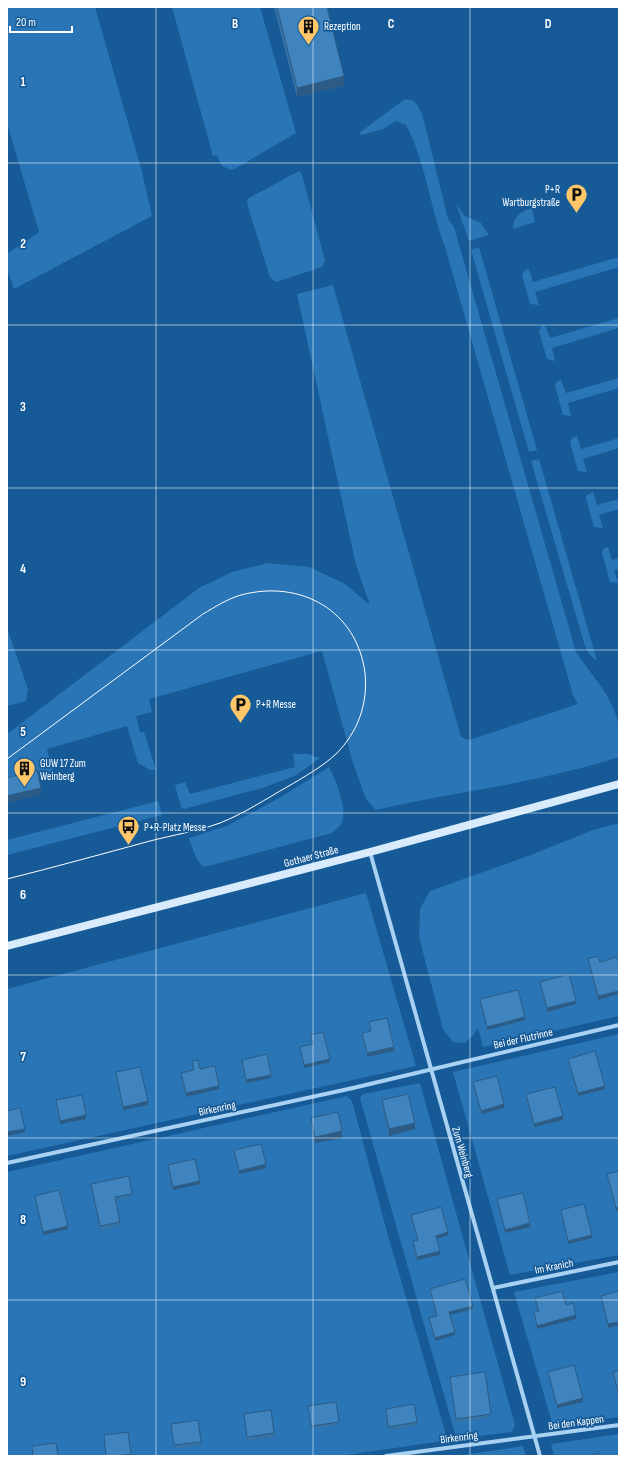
<svg xmlns="http://www.w3.org/2000/svg" width="626" height="1463" font-family="'Sofia Sans Condensed',sans-serif">
  <style>
    .green { fill: #2975b6 }
    .lines { fill: none; stroke-linecap: round; stroke-linejoin: round }
    .street { stroke: #a9d1f2; stroke-width: 4 }
    .secondary { stroke: #d8ebfc; stroke-width: 8 }
    .tram { stroke: #fff; stroke-width: 1 }
    .wall { fill: #3672a4 }
    .shaded-wall { fill: #2c5c86 }
    .building { fill: #3f84bf; stroke: #2c5c86 }
    .grid { fill: none; stroke: #fff; stroke-width: 1; stroke-opacity: 0.55 }
    .labels { text-anchor: middle; stroke-width: 3.5; stroke-linejoin: round; paint-order: stroke }
    .poi-label { font-size: 11px; fill: #fff; stroke: #165b97; text-anchor: start }
    .street-label { font-size: 11px; fill: #fff; stroke: #165b97 }
    .grid-label { font-size: 13px; text-anchor: middle; font-weight: bold; fill: #fff; stroke: #165b97; stroke-width: 3.5; stroke-linejoin: round; paint-order: stroke }
  </style>
  <rect width="100%" height="100%" fill="#165b97"/>
  <path class="green" d="M7,7H95L142,172L152,216L14,289L7,269V254L39,232L7,123Z
    M172,7H260L296,133L238,167L231,170L222,166L217,155L213,156Z
    M405,99C418,99 421,111 424,121L448,219L454,227L576,652C593,678 612,694 619,726C621,736 619,747 619,757C540,783 457,791 376,810L366,799L353,763L322,651L149,699L152,712L136,716L140,732H144L156,770H150L138,763L127,726L47,749L53,773L7,784V734L199,588L232,572L268,563L309,567L345,584L370,605L356,565L297,294L333,285L461,737L469,740L578,704L573,695L445,247C430,207 426,163 406,125L396,121L383,129L361,135L359,133Z
    M299,171L302,175L325,260L322,267L276,282L270,277L248,207L247,199Z
    M456,204L465,216L481,223L489,235L469,241Z
    M532,208L535,222L513,229C514,216 520,212 532,208Z
    M479,247L537,450L529,452L471,250Z
    M619,257V267L535,292L539,305L530,304L522,275L525,270L529,269L533,282Z
    M619,318V328L552,348L555,361L547,359L539,331L541,326L545,325L550,338Z
    M619,378V388L568,403L571,416L563,415L555,386L557,381L561,380L566,393Z
    M577,436L581,449L619,438V448L583,459L587,472L578,471L570,442L573,437Z
    M539,459L597,661L589,654L584,643L531,461Z
    M593,492L597,505L619,499V509L599,515L603,528L594,527L586,498L587,495Z
    M608,547L612,560L619,558V569L614,570L618,583L610,582L602,553L604,548Z
    M7,628L28,689L26,701L7,706Z
    M293,754H308L320,758L295,776L262,788L184,809L181,807L175,785L185,782L190,794L295,767Z
    M329,767C335,778 348,810 342,822C340,826 335,830 332,833L204,867C195,860 193,849 189,838L227,826L281,797Z
    M158,801L162,815L7,855V840Z
    M619,823V1016L483,1047L478,1028L474,1034L465,1043L453,1042L443,1029L419,937L420,909L430,891L528,856L593,830Z
    M366,893L416,1066L7,1156V989Z
    M619,1034V1255L510,1275L453,1072Z
    M420,1083L515,1425L512,1432L461,1438L455,1434L360,1098L363,1094Z
    M347,1096L352,1101L387,1232L446,1435L443,1441L340,1456H7V1172Z
    M619,1272V1417L553,1426L514,1292Z
    M619,1434V1456H554L551,1444Z
    M523,1446L526,1456H457Z"/>
  <g class="lines">
    <path class="street" d="M370,852L540,1456
      M7,1163L353,1088L619,1025
      M493,1288L619,1262
      M386,1456L619,1425"/>
    <path class="secondary" d="M7,946L370,852L619,784"/>
    <path class="tram" d="M7,759L203,614C215,607 227,599 241,595C301,579 357,611 365,673C368,704 358,732 336,754C322,767 304,777 287,787C266,799 243,814 220,823C198,831 173,835 150,841C102,854 55,867 7,879"/>
  </g>
  <path class="wall" d="M274,7H327L344,86L297,97Z
    M588,959L600,962L598,1000L588,962Z
    M540,982L576,1004L547,1012L540,985Z
    M480,999L525,1020L487,1030L480,1003Z
    M369,1022L394,1051L367,1057L362,1036V1033L370,1031Z
    M310,1035L330,1062L304,1068L300,1050V1047L312,1044L310,1038Z
    M568,1059L605,1089L578,1096L568,1062Z
    M242,1060L271,1078L246,1083L242,1063Z
    M192,1061L200,1069L219,1089L186,1097L181,1076V1073L193,1070L192,1065Z
    M116,1072L148,1105L123,1110L116,1076Z
    M473,1082L504,1108L481,1114L473,1086Z
    M526,1094L563,1120L534,1127L526,1098Z
    M56,1100L86,1119L60,1124L56,1103Z
    M382,1100L415,1129L389,1136L382,1107Z
    M311,1118L342,1138L315,1143L311,1124Z
    M234,1150L266,1168L239,1174L234,1153Z
    M168,1165L200,1184L173,1190L168,1169Z
    M619,1171L616,1211L607,1177V1174Z
    M91,1184L132,1194V1197L116,1200L120,1222V1226L100,1230L91,1187Z
    M35,1196L68,1229L43,1235L35,1199Z
    M497,1199L530,1227L505,1233L497,1202Z
    M561,1210L592,1238L568,1244L561,1213Z
    M411,1215L448,1235L437,1239L440,1255L417,1260L413,1245V1241L417,1240L411,1219Z
    M430,1289L473,1309L450,1315L455,1335L435,1341L429,1321V1318L436,1316L430,1292Z
    M619,1291L608,1328L601,1299V1296Z
    M535,1298L566,1305L576,1319L537,1329L534,1316V1312L538,1311L535,1301Z
    M619,1371V1399L613,1376V1372Z
    M548,1372L583,1402L557,1408L548,1375Z
    M450,1377L491,1414V1418L456,1422Z
    M308,1406L339,1422V1425L311,1429Z
    M386,1409L417,1422V1426L388,1430Z
    M244,1414L274,1433V1437L247,1441Z
    M171,1424L201,1442V1445L174,1449Z
    M104,1435L131,1454V1456H106Z"/>
  <path class="shaded-wall" d="M344,76V86L297,97V88Z
    M41,788V795L7,803V796Z
    M619,991V994L598,1000V996Z
    M576,1001V1004L547,1012V1008Z
    M525,1017V1020L487,1030V1027Z
    M394,1047V1051L367,1057V1053Z
    M330,1059V1062L304,1068V1065Z
    M271,1075V1078L246,1083V1080Z
    M219,1086V1089L186,1097V1093Z
    M605,1086V1089L578,1096V1093Z
    M148,1101V1105L123,1110V1107Z
    M504,1104V1108L481,1114V1111Z
    M86,1115V1119L60,1124V1121Z
    M563,1116V1120L534,1127V1124Z
    M415,1123V1129L389,1136V1129Z
    M25,1129V1132L7,1136V1132Z
    M342,1131V1138L315,1143V1137Z
    M266,1164V1168L239,1174V1171Z
    M200,1181V1184L173,1190V1187Z
    M619,1207V1211H616V1208Z
    M530,1223V1227L505,1233V1230Z
    M68,1226V1229L43,1235V1232Z
    M448,1232V1235L436,1239V1236Z
    M592,1235V1238L568,1244V1241Z
    M440,1251V1255L417,1260V1257Z
    M473,1306V1309L449,1315V1312Z
    M576,1315V1319L537,1329V1326Z
    M619,1322V1325L608,1328V1324Z
    M455,1332V1335L435,1341V1338Z
    M583,1398V1402L557,1408V1405Z"/>
  <path class="building" d="M277,7H327L344,76L297,88Z
    M37,770L41,788L7,796V778Z
    M598,956L600,962L617,957L619,964V991L598,996L588,959Z
    M569,974L576,1001L547,1008L540,982Z
    M518,990L525,1017L487,1027L480,999Z
    M387,1018L394,1047L367,1053L362,1033L371,1031L369,1022Z
    M323,1032L330,1059L304,1065L300,1047L313,1044L310,1035Z
    M595,1051L605,1086L578,1093L568,1059Z
    M267,1054L271,1075L246,1080L242,1060Z
    M198,1060L200,1069L215,1066L219,1086L186,1093L181,1073L194,1070L192,1061Z
    M140,1067L148,1101L123,1107L116,1072Z
    M497,1076L504,1104L481,1111L473,1082Z
    M555,1087L563,1116L534,1124L526,1094Z
    M408,1094L415,1123L389,1129L382,1100Z
    M82,1095L86,1115L60,1121L56,1100Z
    M20,1108L25,1129L7,1132V1111Z
    M338,1112L342,1131L315,1137L311,1118Z
    M261,1144L266,1164L239,1171L234,1150Z
    M195,1159L200,1181L173,1187L168,1165Z
    M619,1171V1207L616,1208L607,1174Z
    M129,1176L132,1194L115,1197L120,1222L100,1226L91,1184Z
    M59,1190L68,1226L43,1232L35,1196Z
    M523,1193L530,1223L505,1230L497,1199Z
    M584,1204L592,1235L568,1241L561,1210Z
    M441,1207L448,1232L436,1236L440,1251L417,1257L413,1241L418,1240L411,1215Z
    M465,1279L473,1306L449,1312L455,1332L435,1338L429,1318L437,1316L430,1289Z
    M562,1291L566,1305L573,1303L576,1315L537,1326L534,1312L539,1311L535,1298Z
    M619,1291V1322L608,1324L601,1296Z
    M574,1365L583,1398L557,1405L548,1372Z
    M619,1371V1395L613,1372Z
    M485,1372L491,1414L456,1419L450,1377Z
    M336,1402L339,1422L311,1426L308,1406Z
    M414,1404L417,1422L388,1427L386,1409Z
    M271,1410L274,1433L247,1437L244,1414Z
    M198,1420L201,1442L174,1445L171,1424Z
    M128,1432L131,1454L116,1456H106L104,1435Z
    M56,1443L58,1456H33L32,1446Z
    M599,1453L600,1456H590Z"/>
  <path class="grid" d="M156,7V1456M313,7V1456M470,7V1456M7,163H619M7,325H619M7,488H619M7,650H619M7,813H619M7,975H619M7,1138H619M7,1300H619"/>
  <defs>
    <symbol id="building-pin" viewBox="-11 -11 22 30"><path d="M0 17L-7.5 6A9.5 9.5 0 1 1 7.5 6Z" fill="#ffc66a" stroke="#165b97"/><path d="M-4-6H4V6H1V3H-1V6H-4ZM-2.5-4.3h1.7v1.8h-1.7ZM.8-4.3h1.7v1.8H.8ZM-2.5-1h1.7V.8h-1.7ZM.8-1h1.7V.8H.8Z" fill="#111"/></symbol>
    <symbol id="parking-pin" viewBox="-11 -11 22 30"><path d="M0 17L-7.5 6A9.5 9.5 0 1 1 7.5 6Z" fill="#ffc66a" stroke="#165b97"/><path d="M-3.5-5.5H1a3.5 3.5 0 0 1 0 7H-1V5.5H-3.5ZM-1-3.4V-.6H.8a1.4 1.4 0 0 0 0-2.8Z" fill="#111"/></symbol>
    <symbol id="bus-pin" viewBox="-11 -11 22 30"><path d="M0 17L-7.5 6A9.5 9.5 0 1 1 7.5 6Z" fill="#ffc66a" stroke="#165b97"/><path d="M-5-6H5V4H4V6H2V4H-2V6H-4V4H-5ZM-3.5-4V0h7V-4ZM-3.5 1.2v1.5H-2V1.2ZM2 1.2v1.5H3.5V1.2Z" fill="#111"/></symbol>
  </defs>
  <g fill-rule="evenodd">
    <use href="#building-pin" x="296" y="14" width="25" height="34"/>
    <use href="#parking-pin" x="564" y="182" width="25" height="34"/>
    <use href="#parking-pin" x="228" y="692" width="25" height="34"/>
    <use href="#building-pin" x="12" y="756" width="25" height="34"/>
    <use href="#bus-pin" x="116" y="814" width="25" height="34"/>
  </g>
  <g class="labels">
    <g class="poi-label">
      <text x="324" y="30">Rezeption</text>
      <text x="560" y="193" text-anchor="end">P+R<tspan x="560" dy="13">Wartburgstraße</tspan></text>
      <text x="256" y="708">P+R Messe</text>
      <text x="40" y="767">GUW 17 Zum<tspan x="40" dy="13">Weinberg</tspan></text>
      <text x="144" y="831">P+R-Platz Messe</text>
    </g>
    <g class="street-label">
      <text transform="translate(311 856) rotate(-15)" y="4">Gothaer Straße</text>
      <text transform="translate(523 1038) rotate(-13)" y="4">Bei der Flutrinne</text>
      <text transform="translate(217 1108) rotate(-12)" y="4">Birkenring</text>
      <text transform="translate(463 1152) rotate(74)" y="4">Zum Weinberg</text>
      <text transform="translate(554 1266) rotate(-11)" y="4">Im Kranich</text>
      <text transform="translate(576 1422) rotate(-8)" y="4">Bei den Kappen</text>
      <text transform="translate(459 1437) rotate(-7)" y="4">Birkenring</text>
    </g>
  </g>
  <g class="grid-label">
    <text x="235" y="28">B</text>
    <text x="391" y="28">C</text>
    <text x="548" y="28">D</text>
    <text x="23" y="86">1</text>
    <text x="23" y="248">2</text>
    <text x="23" y="411">3</text>
    <text x="23" y="573">4</text>
    <text x="23" y="736">5</text>
    <text x="23" y="899">6</text>
    <text x="23" y="1061">7</text>
    <text x="23" y="1224">8</text>
    <text x="23" y="1386">9</text>
  </g>
  <rect width="626" height="1463" fill="none" stroke="#ffffff" stroke-width="16"/>
  <path d="M10 26v6h62v-6" fill="none" stroke="#ffffff" stroke-width="2"/>
  <text x="16" y="26" font-size="12" fill="#ffffff" stroke="#165b97" stroke-width="3" paint-order="stroke">20 m</text>
</svg>
